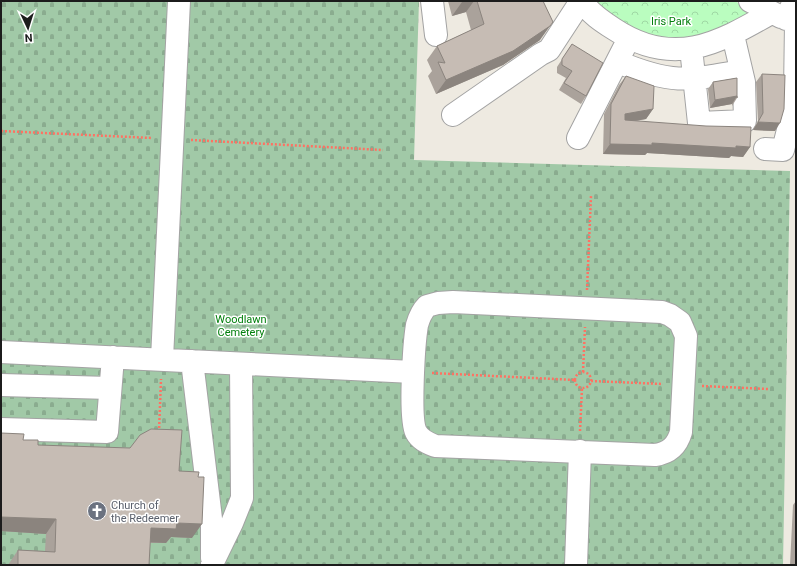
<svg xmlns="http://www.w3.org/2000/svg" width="797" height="566" font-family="Roboto,sans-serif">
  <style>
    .cemetery { fill: url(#cemetery-stones) }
    .park { fill: url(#park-crowns) }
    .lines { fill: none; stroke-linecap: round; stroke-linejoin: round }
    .minor-casing { stroke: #a3a3a3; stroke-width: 24 }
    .path { stroke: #ff7162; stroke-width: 2.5; stroke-dasharray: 2 2; stroke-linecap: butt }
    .minor { stroke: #fff; stroke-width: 22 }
    .wall { fill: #aaa29b }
    .shaded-wall { fill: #8b847e }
    .building { fill: #c6bcb4; stroke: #8b847e }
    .labels { text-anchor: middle; stroke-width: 3; stroke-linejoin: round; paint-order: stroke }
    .park-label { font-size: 11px; fill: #04800e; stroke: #fff }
    .worship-label { font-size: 11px; fill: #5b616d; stroke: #fff; text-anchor: start }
  </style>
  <defs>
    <pattern id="cemetery-stones" width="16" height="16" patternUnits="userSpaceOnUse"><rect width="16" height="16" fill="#a1c9a7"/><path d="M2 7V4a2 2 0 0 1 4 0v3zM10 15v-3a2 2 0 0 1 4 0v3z" fill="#8aac8f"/></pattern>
    <pattern id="park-crowns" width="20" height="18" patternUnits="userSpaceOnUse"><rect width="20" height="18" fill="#bafdbf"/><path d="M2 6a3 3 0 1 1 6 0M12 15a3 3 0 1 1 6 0" fill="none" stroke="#9fd8a4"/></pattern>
  </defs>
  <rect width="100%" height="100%" fill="#eeeae1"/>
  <path class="cemetery" d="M1,1H419L414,160L790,171L783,565H1Z"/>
  <path class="park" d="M594,1H735L745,7L747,15L735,25L684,40L651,36L614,20Z"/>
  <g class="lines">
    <defs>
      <path id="minor" d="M432,1L436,35
        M582,1C589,13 603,22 614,29C673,68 717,44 771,13
        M750,1L781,17
        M786,19L794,1
        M691,48L699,123L745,121L744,82L733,35
        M618,62C671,84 686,81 741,71
        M453,115L541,54L549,50L581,1
        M578,138L624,48
        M765,149L783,150L793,110L795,92L796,23
        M453,302L662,312L670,315L680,322L686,336L681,432C677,446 669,453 655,455L435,446C428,443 420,440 416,432C409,418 414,343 417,325C419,318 422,311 427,306L438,303Z
        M1,352L413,372
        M162,359L179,1
        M192,361L212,527V558
        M1,385L110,388
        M1,429L107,432L113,357
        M212,564L232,523L242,498L241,364
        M576,565L580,451"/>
    </defs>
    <use href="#minor" class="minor-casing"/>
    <path class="path" d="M1,131L152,138
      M191,140L383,150
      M587,290L591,196
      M583,372L585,327
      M575 380a8 8 0 1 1 16 0a8 8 0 1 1-16 0Z
      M432,373L575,380
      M591,381L663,384
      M702,386L768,389
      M580,431L582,388
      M159,432L161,379"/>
    <use href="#minor" class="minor"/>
  </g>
  <path class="wall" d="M448,1H543L540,40L503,65L436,94L428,76L432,71L427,60L437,46L471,30L466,12L452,16Z
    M572,44L586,96L581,104L559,90L566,78L557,73V67Z
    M762,74L775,131L753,130L758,121L756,82Z
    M626,76L653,109L646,119L635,121L750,147L743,157L731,156L729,158L647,153L645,155L603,154L604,114L619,85Z
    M737,78V98L732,106V104L710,108L708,89L713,82Z
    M1,433L23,440L38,445L179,471L192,538L171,537L166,543H150L149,565H8L18,550L45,551L46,534L1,531Z
    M796,501V565H790L793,505Z"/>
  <path class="shaded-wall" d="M466,1H474L466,12L452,16L462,2Z
    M550,26L540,40L503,65L436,94L446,80Z
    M737,96L732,104L710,108L715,100Z
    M653,109L646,119L618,124L625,114Z
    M758,122L780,123L775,131L753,130Z
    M652,143L736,146L750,147L743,157L731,156L729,158L647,153L645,155L603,154L610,144Z
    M1,517L56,519L46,534L1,531Z
    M177,523L202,524L192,538L171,537L166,543L141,542L151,528Z"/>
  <path class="building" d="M477,1H543L553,22L550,26L513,51L446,80L438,62L445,63L437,46L484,24Z
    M572,44L603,63L586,96L564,83L572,71L562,65V59Z
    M762,74L785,75L784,109L780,123L758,122L763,113Z
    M626,76L654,86L653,109L625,114V120L706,126L751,127L750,147L736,146V148L652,143V145L610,144L611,104Z
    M737,78V98V96L715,100L713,82Z
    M151,429L182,430L179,471L199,472L198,477H204L202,524L177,523L176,529L151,528L149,565H18V550L55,552L56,519L1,517V433L24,434L23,440H38V445L130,448L140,435Z"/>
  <defs>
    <symbol id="church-disc" viewBox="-11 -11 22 22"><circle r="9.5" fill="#6b7280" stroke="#fff"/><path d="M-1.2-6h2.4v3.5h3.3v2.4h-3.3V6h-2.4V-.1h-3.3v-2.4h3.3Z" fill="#fff"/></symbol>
  </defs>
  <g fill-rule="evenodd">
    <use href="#church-disc" x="86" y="500" width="22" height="22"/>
  </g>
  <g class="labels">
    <g class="park-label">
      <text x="671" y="25">Iris Park</text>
      <text x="241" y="323">Woodlawn<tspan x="241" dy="13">Cemetery</tspan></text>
    </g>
    <g class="worship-label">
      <text x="111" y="509">Church of<tspan x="111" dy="13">the Redeemer</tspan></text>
    </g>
  </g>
  <rect width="797" height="566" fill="none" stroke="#1c1c1c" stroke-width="4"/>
  <g transform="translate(28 28) rotate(176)" stroke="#ffffff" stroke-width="3" paint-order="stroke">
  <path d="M0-3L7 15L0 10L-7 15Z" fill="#1c1c1c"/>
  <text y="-6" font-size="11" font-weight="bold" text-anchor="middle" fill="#1c1c1c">N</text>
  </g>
</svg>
